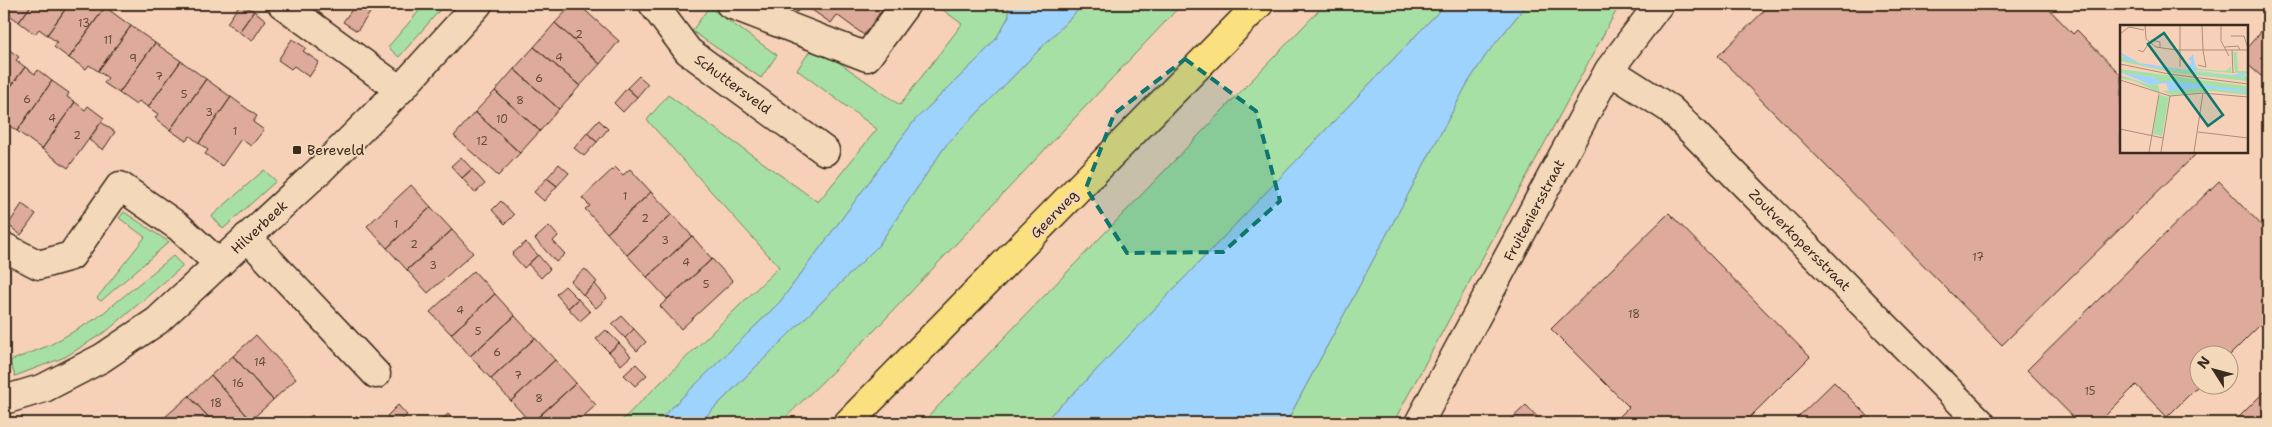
<svg xmlns="http://www.w3.org/2000/svg" width="2272" height="427" font-family="'Shantell Sans',sans-serif">
  <style>
    .green { fill: #a7e0a4; stroke: #718561 }
    .water { fill: #9ed3fd; stroke: #768fa4 }
    .building { fill: #ddaa9b; stroke: #3b2a1e }
    .lines { fill: none; stroke-linecap: round; stroke-linejoin: round }
    .minor-casing { stroke: #3b2a1e; stroke-width: 31 }
    .major-casing { stroke: #3b2a1e; stroke-width: 31 }
    .minor { stroke: #f4d8ba; stroke-width: 28 }
    .major { stroke: #fbe080; stroke-width: 28 }
    .marked { fill: #0f766e; fill-opacity: 0.2; stroke: #0f766e; stroke-width: 4; stroke-dasharray: 10 6; stroke-linejoin: round }
    .poi-dot { fill: #3b2a1e; stroke: #f4d8ba; stroke-width: 2 }
    .labels { text-anchor: middle; stroke-width: 4; stroke-linejoin: round; paint-order: stroke }
    .number-label { font-size: 11px; fill: #644a3d }
    .street-label { font-size: 14px; fill: #3b2a1e; stroke: #f4d8ba }
    .poi-label { font-size: 14px; fill: #3b2a1e; stroke: #f4d8ba; text-anchor: start }
    .inset-road { fill: none; stroke: #ab8e7a; stroke-width: 1 }
    .view { fill: #0f766e; fill-opacity: 0.15; stroke: #0f766e; stroke-width: 2.5 }
    .inset-edge { fill: none; stroke: #3b2a1e; stroke-width: 2.5 }
  </style>
  <rect width="100%" height="100%" fill="#f6d1b8"/>
  <filter id="ink" filterUnits="userSpaceOnUse"><feTurbulence type="fractalNoise" baseFrequency=".02" numOctaves="2"/><feDisplacementMap in="SourceGraphic" scale="10" xChannelSelector="R" yChannelSelector="G"/><feConvolveMatrix kernelMatrix="1 2 1 2 8 2 1 2 1" color-interpolation-filters="sRGB"/></filter>
  <g filter="url(#ink)">
    <path class="green" d="M425,4H445L399,57L388,47Z
      M935,4H1008L1009,16L996,39L979,58L915,120L780,302L656,423H619L779,267L647,120L668,95L818,202L877,129L797,70L814,45L900,105L962,24Z
      M1084,4H1182L874,331L780,423H699L878,246L946,145Z
      M1325,4H1446L1083,384L1042,423H922Z
      M1527,4H1620L1393,423H1286L1467,84L1486,55Z
      M709,7L777,55L761,78L692,31Z
      M264,170L276,181L223,229L212,216Z
      M124,212L169,242L101,301L97,298L145,237L119,218Z
      M173,256L183,266L108,330L65,357L15,376L10,361L50,345L97,318Z"/>
    <path class="water" d="M1008,4H1084L946,145L878,246L699,423H656L780,302L915,120L979,58L996,39L1009,16Z
      M1446,4H1527L1486,55L1467,84L1286,423H1042L1083,384Z"/>
    <path class="building" d="M4,4H32L19,22L4,11L7,7Z
      M32,4H69L47,35L39,29L35,34L19,22Z
      M69,4H100L105,7L69,58L54,47L57,42L47,35Z
      M240,4L254,11L239,32L227,23Z
      M356,4H363L372,10L357,31L343,22Z
      M573,4H578L619,41L600,64L555,23Z
      M785,4H803L797,12Z
      M803,4H886L864,35L837,15L831,23Z
      M1771,4H2044L2073,34L2077,30L2121,75V151L2197,153L2002,345L1718,56Z
      M105,7L131,26L98,71L89,65L86,69L69,58Z
      M254,11L266,20L252,41L239,32Z
      M555,23L600,64L580,86L534,47Z
      M2268,23V82L2246,63V49Z
      M131,26L155,43L119,93L104,83L108,78L98,71Z
      M292,39L306,48L303,51L319,62L309,77L294,66L291,69L278,60Z
      M155,43L181,61L148,107L139,101L136,105L119,93Z
      M4,46L19,57L16,60L25,67L4,96Z
      M534,47L580,86L559,109L514,69Z
      M181,61L206,79L170,130L155,118L158,114L148,107Z
      M25,67L35,74L38,70L52,81L17,131L4,122V96Z
      M514,69L559,109L540,131L495,91Z
      M639,76L648,84L637,97L627,88Z
      M206,79L231,97L199,143L190,136L186,141L170,130Z
      M52,81L69,93L67,97L75,102L42,149L17,131Z
      M627,88L637,97L623,112L614,103Z
      M495,91L540,131L520,153L475,112Z
      M231,97L257,116L253,122L264,130L251,146L241,139L222,166L205,154L208,150L199,143Z
      M75,102L85,110L88,106L104,118L68,168L42,149Z
      M475,112L520,153L498,176L454,136Z
      M599,120L608,129L597,142L587,133Z
      M101,122L115,132L103,150L89,140Z
      M587,133L597,142L584,156L574,148Z
      M461,157L472,169L462,178L451,166Z
      M559,164L569,173L557,186L547,178Z
      M615,167L623,175L630,169L651,192L607,233L585,209L590,206L582,198Z
      M472,169L485,184L475,193L462,178Z
      M547,178L557,186L544,201L534,192Z
      M2219,181L2268,232V317L2230,355L2200,354V384L2167,417L2136,385L2098,423H2079L2027,370Z
      M411,185L431,207L387,248L367,226Z
      M651,192L672,214L627,255L607,233Z
      M501,201L514,215L505,224L492,210Z
      M22,204L36,214L21,235L8,225Z
      M431,207L452,230L407,270L387,248Z
      M1669,213L1810,357L1744,423H1613L1629,407L1551,329Z
      M672,214L692,236L647,277L627,255Z
      M549,226L558,236L553,241L565,254L556,262L535,239Z
      M452,230L473,253L428,293L407,270Z
      M692,236L712,259L667,299L647,277Z
      M526,242L538,255L524,268L512,254Z
      M538,255L550,269L541,278L528,264Z
      M712,259L733,281L681,329L660,306Z
      M585,269L597,282L583,295L571,281Z
      M474,271L495,294L451,334L430,312Z
      M595,284L607,298L596,308L583,295Z
      M565,286L578,299L568,308L556,294Z
      M495,294L515,316L470,356L451,334Z
      M578,299L590,312L580,321L568,308Z
      M515,316L535,338L491,379L470,356Z
      M622,316L634,329L625,338L612,324Z
      M634,329L646,342L637,351L625,338Z
      M606,330L619,343L609,352L596,339Z
      M256,335L296,379L273,400L233,356Z
      M535,338L555,360L511,401L491,379Z
      M619,343L631,356L621,365L609,352Z
      M233,356L273,400L251,420L211,375Z
      M555,360L576,383L531,423L511,401Z
      M636,364L647,375L635,386L624,375Z
      M211,375L251,420L248,423H214L189,396Z
      M1834,382L1875,423H1792Z
      M576,383L596,405L576,423H532Z
      M2268,388V423H2233Z
      M189,396L214,423H171L165,417Z
      M398,405L407,415L398,423H393L387,416Z
      M1526,405L1543,423H1507Z
      M448,414L457,423H438Z
      M312,415L319,423H302Z"/>
    <g class="lines">
      <defs>
        <path id="minor" d="M282,4L400,90
          M653,4L688,51L825,151
          M730,4L867,57L906,4
          M1609,70L1670,109L1981,423
          M247,237L376,374
          M4,252L6,248L39,265L71,256L120,186L179,227L219,264
          M4,400L44,388L102,358L157,321L319,171L400,90L478,4
          M1419,423L1609,70L1659,4"/>
        <path id="major" d="M848,423L1259,4"/>
      </defs>
      <use href="#minor" class="minor-casing"/>
      <use href="#major" class="major-casing"/>
      <use href="#minor" class="minor"/>
      <use href="#major" class="major"/>
    </g>
  </g>
  <path class="marked" d="M1185,59L1256,111L1280,201L1223,252L1127,253L1086,188L1114,114Z"/>
  <rect class="poi-dot" x="292" y="145" width="10" height="10" rx="2.5"/>
  <g class="labels">
    <g class="number-label">
      <text x="84" y="27">13</text>
      <text x="579" y="38">2</text>
      <text x="108" y="44">11</text>
      <text x="559" y="61">4</text>
      <text x="133" y="62">9</text>
      <text x="159" y="80">7</text>
      <text x="539" y="82">6</text>
      <text x="184" y="98">5</text>
      <text x="27" y="103">6</text>
      <text x="520" y="104">8</text>
      <text x="209" y="116">3</text>
      <text x="52" y="122">4</text>
      <text x="502" y="123">10</text>
      <text x="235" y="135">1</text>
      <text x="77" y="139">2</text>
      <text x="482" y="145">12</text>
      <text x="625" y="200">1</text>
      <text x="645" y="222">2</text>
      <text x="396" y="228">1</text>
      <text x="665" y="244">3</text>
      <text x="414" y="248">2</text>
      <text x="1978" y="261">17</text>
      <text x="686" y="266">4</text>
      <text x="433" y="269">3</text>
      <text x="706" y="288">5</text>
      <text x="460" y="314">4</text>
      <text x="1634" y="318">18</text>
      <text x="478" y="335">5</text>
      <text x="497" y="356">6</text>
      <text x="260" y="366">14</text>
      <text x="518" y="379">7</text>
      <text x="238" y="387">16</text>
      <text x="2090" y="395">15</text>
      <text x="539" y="402">8</text>
      <text x="216" y="407">18</text>
    </g>
    <g class="street-label">
      <text transform="translate(733 84) rotate(36)" y="5">Schuttersveld</text>
      <text transform="translate(1534 210) rotate(-62)" y="5">Fruiteniersstraat</text>
      <text transform="translate(1054 214) rotate(-46)" y="5">Geerweg</text>
      <text transform="translate(259 227) rotate(-43)" y="5">Hilverbeek</text>
      <text transform="translate(1800 240) rotate(45)" y="5">Zoutverkopersstraat</text>
    </g>
    <g class="poi-label">
      <text x="307" y="155">Bereveld</text>
    </g>
  </g>
  <g transform="translate(2120 25)">
    <rect width="128" height="128" fill="#f6d1b8"/>
    <path d="M113,27H117L118,46H127V49L75,45L74,39L78,44L106,46L111,41V47H115ZM0,31L30,42L127,52V56L55,48L0,36ZM0,44L127,61V65L39,57L36,53L0,47ZM0,50L30,60L38,59L40,68L14,56L0,53ZM83,63L127,67L128,70L92,66L52,70L42,66ZM39,70L49,72L42,111L33,109Z" fill="#a7e0a4"/>
    <path d="M0,27L19,38L68,45L71,36L68,34L73,29L76,46L112,50L123,48L127,52L30,42L5,34ZM0,47L36,53L39,57L51,56L127,65V67L81,63L49,66L46,58L31,60Z" fill="#9ed3fd"/>
    <path class="inset-road" d="M25,0L26,14L36,22L56,25H128M82,0L83,25M101,0V16L109,31M0,9L9,2L24,5M111,11H124L128,23M31,15L40,17V23M105,22L118,21L120,25M18,25L23,27L29,18M112,25L113,48M0,39L49,49L128,59M78,40L86,42L83,25M60,42V0M0,55L50,71L83,68L128,72M0,104L43,113M78,107L128,113M29,127L39,69M41,127L50,71M74,127L83,68"/>
    <path class="view" d="M44,8L103,90L88,101L28,19Z"/>
    <rect width="128" height="128" class="inset-edge"/>
  </g>
  <rect width="2272" height="427" fill="none" stroke="#f4d8ba" stroke-width="20"/>
  <rect x="10" y="10" width="2252" height="407" fill="none" stroke="#3b2a1e" stroke-width="2" filter="url(#ink)"/>
  <g transform="translate(2214 370) rotate(306)"><circle r="24" fill="#f4d8ba" stroke="#aa927c"/>
  <path d="M0-4L9 19L0 12L-9 19Z" fill="#3b2a1e"/>
  <text y="-8" font-size="14" font-weight="bold" text-anchor="middle" fill="#3b2a1e">N</text>
  </g>
</svg>
